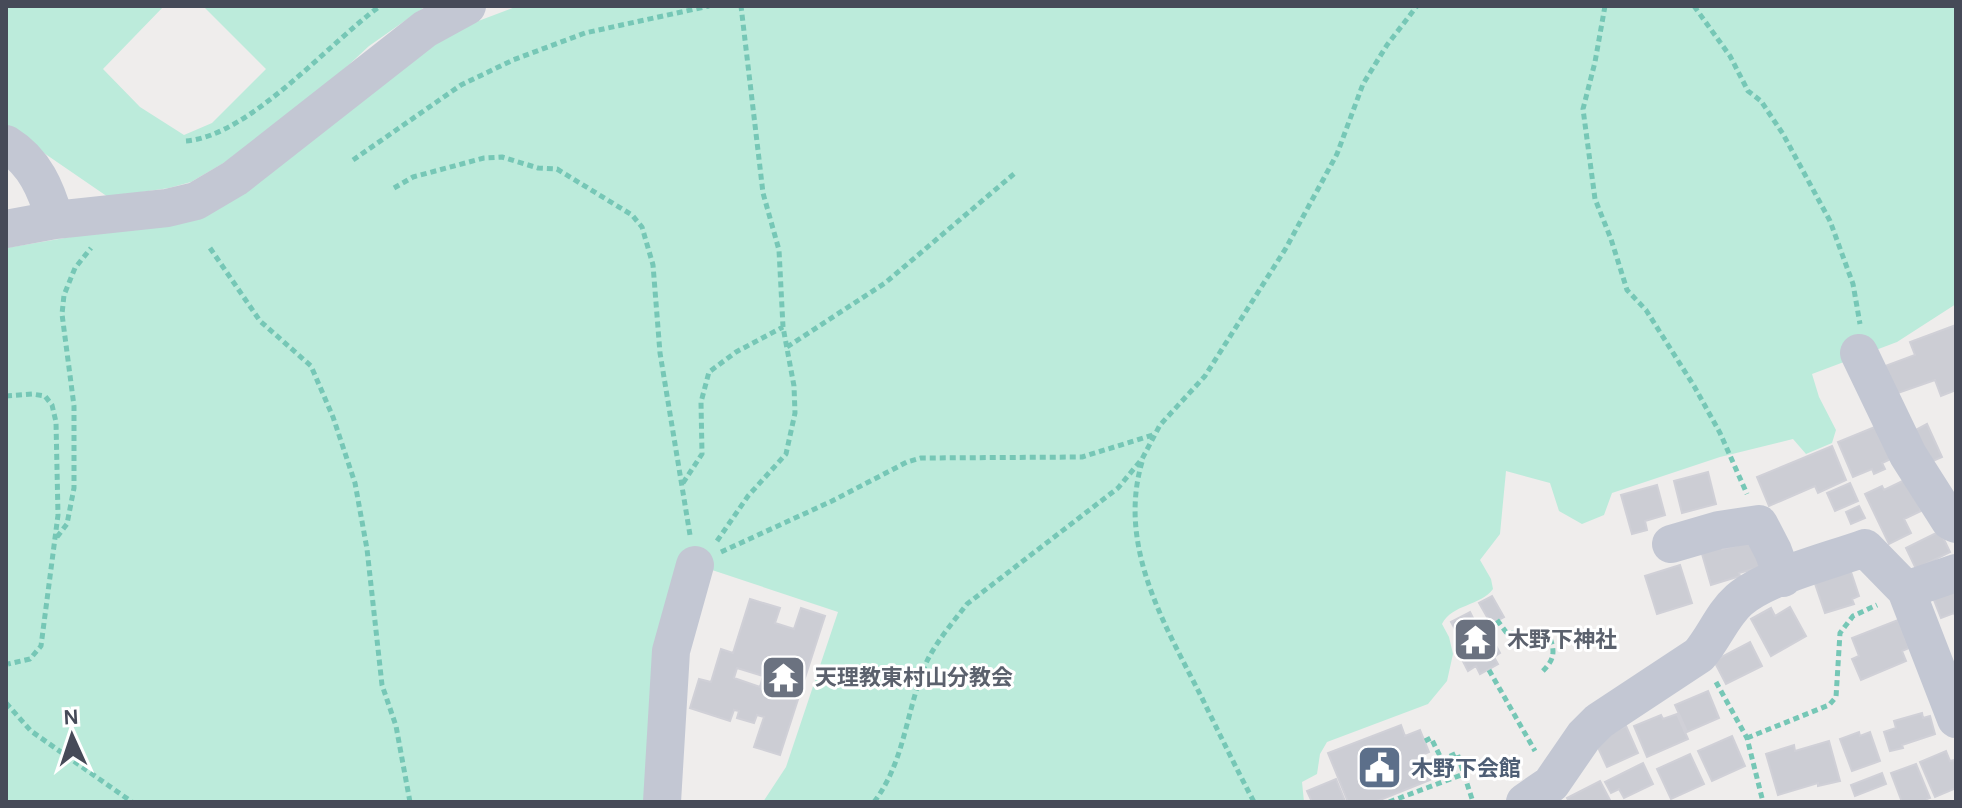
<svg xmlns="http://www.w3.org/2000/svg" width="1962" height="808" font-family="Karla,'Noto Sans JP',sans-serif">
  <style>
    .green { fill: #bcebdb }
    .building { fill: #cccdd4; stroke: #d0d0d7; stroke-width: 2; fill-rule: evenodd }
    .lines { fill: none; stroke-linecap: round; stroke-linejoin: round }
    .path { stroke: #76c7b6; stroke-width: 5; stroke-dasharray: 6 4; stroke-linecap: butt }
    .minor { stroke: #c3c7d3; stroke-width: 38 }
    .labels { text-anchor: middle; stroke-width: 6; stroke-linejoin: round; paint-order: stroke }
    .worship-label { font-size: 22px; font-weight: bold; fill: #5b616d; stroke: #fff; text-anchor: start }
    .service-label { font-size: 22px; font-weight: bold; fill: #4e5e75; stroke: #fff; text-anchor: start }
  </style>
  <rect width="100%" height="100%" fill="#efedec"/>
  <path class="green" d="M6,6H164L103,69L140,107L184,135L212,123L266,69L203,6H426L369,46L340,73L227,161L191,182L169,188L108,197L6,127Z
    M518,6H1956V304L1897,342L1812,374L1819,397L1836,430L1832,443L1806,454L1793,439L1720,457L1612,493L1604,515L1582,524L1559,511L1550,483L1506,471L1500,534L1480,560L1491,579L1493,589C1481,606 1452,604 1442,624L1449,637L1453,654L1447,681L1428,704L1327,742L1320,754L1317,774L1302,782L1304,802H763L786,767L838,612L706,568L654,802H6V248L106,231L473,23Z"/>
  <path class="building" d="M1956,325V390L1941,396L1935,380L1895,394L1885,366L1915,355L1910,342Z
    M1882,424L1897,456L1882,463L1885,469L1874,474L1872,469L1853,477L1838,442Z
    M1927,424L1942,457L1926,464L1912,432Z
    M1832,446L1846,480L1818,493L1815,486L1769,506L1757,477Z
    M1708,472L1716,504L1682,513L1674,481Z
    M1909,478L1921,511L1904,519L1911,533L1889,544L1865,494L1882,486L1884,490Z
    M1850,483L1858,501L1835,511L1827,493Z
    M1657,485L1665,515L1645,521L1647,530L1632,534L1621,495Z
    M1859,506L1865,518L1851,524L1846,512Z
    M1940,531L1950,552L1916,569L1906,548Z
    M1755,541L1761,567L1739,573L1740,576L1711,585L1700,547L1720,542L1722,549Z
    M1680,565L1692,603L1657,614L1645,576Z
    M1849,566L1859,596L1852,599L1854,604L1825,613L1813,578Z
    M1956,585V618L1954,613L1941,618L1932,595Z
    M1492,596L1504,617L1491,624L1479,603Z
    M750,599L780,608L775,623L794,629L801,608L825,616L780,755L754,747L764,717L757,715L754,723L737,718L739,711L734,710L730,721L690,708L699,679L711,682L721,649L733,653ZM737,668L763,676L760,687L734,678Z
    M1790,607L1806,636L1771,656L1751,619L1771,608L1775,616Z
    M1470,612L1481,634L1488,631L1500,653L1494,657L1498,664L1480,674L1476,666L1468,671L1456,648L1463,644L1451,622Z
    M1898,620L1909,648L1902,651L1906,661L1861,680L1852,659L1859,656L1852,638Z
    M1750,642L1762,666L1726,684L1714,661Z
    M1708,691L1719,718L1687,732L1675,705Z
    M1922,713L1923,718L1930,716L1935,734L1902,745L1903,748L1890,751L1884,732L1896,728L1894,721Z
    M1677,714L1688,739L1647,757L1634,726L1661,715L1663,719Z
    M1401,725L1405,736L1420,730L1429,752L1420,756L1430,780L1375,802H1348L1328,753Z
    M1626,726L1638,753L1607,767L1595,741Z
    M1859,732L1860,736L1870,732L1880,761L1852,771L1840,739Z
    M1732,736L1745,766L1712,781L1698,751Z
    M1829,741L1840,781L1818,786V783L1778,795L1766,754L1794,745L1795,751Z
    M1946,751L1950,761L1955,760L1956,762V788L1935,797L1920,762Z
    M1690,754L1704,784L1671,799L1657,769Z
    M1643,763L1653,784L1624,798L1619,789L1611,793L1605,782Z
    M1916,764L1930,798L1927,799L1928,802H1902L1891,773Z
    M1882,773L1886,784L1855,796L1851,785Z
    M1336,779L1345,801L1312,802L1307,791Z
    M1600,781L1611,802H1569L1567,798Z"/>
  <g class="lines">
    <path class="path" d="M1605,6L1595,62L1583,109L1595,199L1611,239L1627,290L1646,310L1694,386L1720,433L1747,494
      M1694,6L1730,56L1748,91L1761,101L1783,134L1830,221L1853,284L1860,324
      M186,141C249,136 328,44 380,6
      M353,160L461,85L513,60L585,33L709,6
      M394,188L413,177L484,158L502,157L538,168L557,169L632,215L642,227L653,265L660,353L690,535
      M210,248L260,321L311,366L333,417L355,483L367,549L382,685L396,726L410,802
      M787,347L885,283L1015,173
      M6,396L32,394L45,396L52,405L56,422L58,515L41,646L30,659L8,664
      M1142,462C1117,547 1165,625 1202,698C1219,733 1236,768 1254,802
      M683,483L702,454L701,402L709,372L736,352L783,327
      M57,537L67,524L74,488V406L62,314L64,295L75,268L91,248
      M717,541L748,496L786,454L795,413L794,386L783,327L779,250L763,193L741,6
      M721,552L832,501L907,462L921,458L1082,457L1153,435
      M1497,620L1506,632L1550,638C1556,654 1553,661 1541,673
      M1489,670L1535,751
      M1716,682L1747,738L1763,802
      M6,703L31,731L132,802
      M1747,738L1829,705L1836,697L1840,633L1853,616L1877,605
      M1425,741L1431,738L1442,760L1457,753L1473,802
      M874,802C906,760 906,708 927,661C937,641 953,622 967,604L1118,488L1142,459L1160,425L1205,376L1286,248L1337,154L1363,84L1387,45L1417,6
      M1389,802L1464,774"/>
    <path class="minor" d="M6,144C35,162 46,189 55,220
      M6,229L55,220L167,208L196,201L235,178L425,29L467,6
      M1859,353L1908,455L1950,521L1956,524
      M1671,544L1719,530L1759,524L1773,551L1783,578
      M1906,590L1956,573
      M662,802L671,651L695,565
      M1525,802L1551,784L1584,736L1599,721L1699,655C1714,638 1722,615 1739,600C1767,576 1829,561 1865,548L1906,590L1956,719"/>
  </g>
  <defs>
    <symbol id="temple-square" viewBox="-11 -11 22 22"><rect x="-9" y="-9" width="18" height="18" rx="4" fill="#6b7280" stroke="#fff"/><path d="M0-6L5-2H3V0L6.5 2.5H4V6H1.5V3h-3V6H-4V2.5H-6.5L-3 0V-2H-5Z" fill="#fff"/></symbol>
    <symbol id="civic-square" viewBox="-11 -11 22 22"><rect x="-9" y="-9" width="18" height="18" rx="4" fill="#5c6f8a" stroke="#fff"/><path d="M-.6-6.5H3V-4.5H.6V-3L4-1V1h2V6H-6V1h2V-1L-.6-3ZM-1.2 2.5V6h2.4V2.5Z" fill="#fff"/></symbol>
  </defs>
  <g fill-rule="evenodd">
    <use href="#temple-square" x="1450" y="614" width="51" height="51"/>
    <use href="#temple-square" x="758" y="652" width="51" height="51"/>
    <use href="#civic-square" x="1354" y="742" width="51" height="51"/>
  </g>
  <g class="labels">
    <g class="worship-label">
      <text x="1507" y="647">木野下神社</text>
      <text x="815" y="685">天理教東村山分教会</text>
    </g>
    <g class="service-label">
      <text x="1411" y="776">木野下会館</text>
    </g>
  </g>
  <rect width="1962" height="808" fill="none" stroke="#464a58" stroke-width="16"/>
  <g transform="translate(72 736) rotate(357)" stroke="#ffffff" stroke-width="6" paint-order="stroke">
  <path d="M0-6L14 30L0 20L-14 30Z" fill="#464a58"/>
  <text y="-12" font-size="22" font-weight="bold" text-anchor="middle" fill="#464a58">N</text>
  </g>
</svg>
